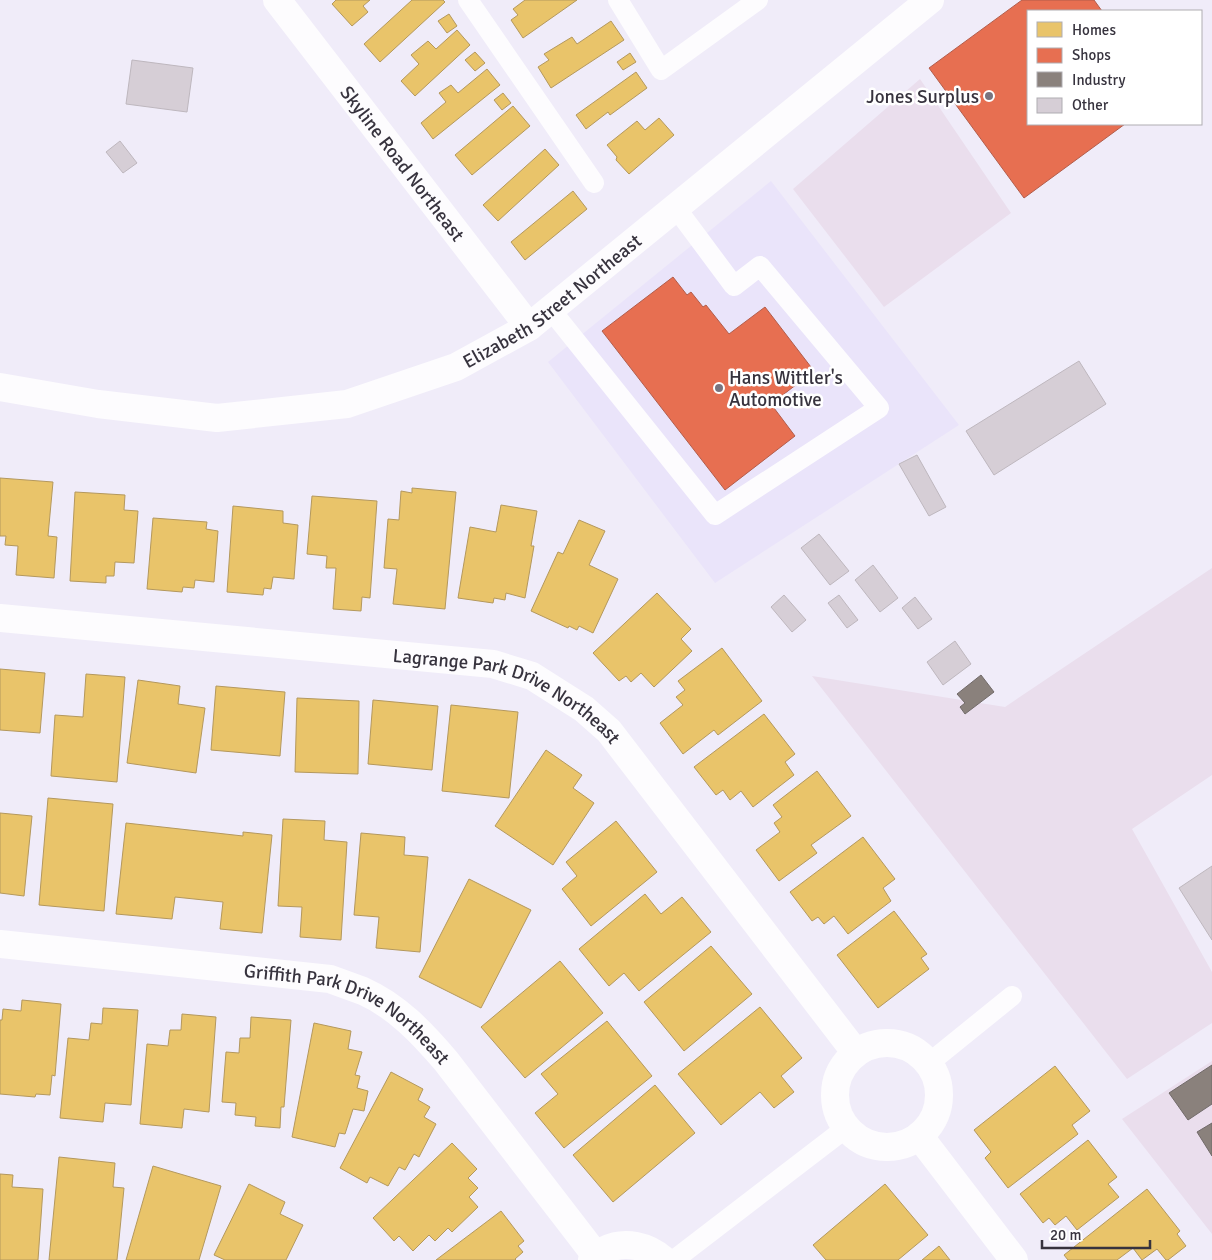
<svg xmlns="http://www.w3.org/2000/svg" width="1212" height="1260" font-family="Signika,sans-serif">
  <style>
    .built { fill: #eae4fa }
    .industrial { fill: #eadeed }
    .homes { fill: #e9c46a; stroke: #b4985d }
    .shops { fill: #e76f51; stroke: #b25d4b }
    .industry { fill: #8a817c; stroke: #716a69 }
    .building { fill: #d6ced6; stroke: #beb7be }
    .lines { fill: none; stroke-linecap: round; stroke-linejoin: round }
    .lane { stroke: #fdfcfe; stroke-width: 20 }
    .street { stroke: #fdfcfe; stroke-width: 28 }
    .secondary { stroke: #fdfcfe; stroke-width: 28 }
    .poi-dot { fill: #78747f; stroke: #fff; stroke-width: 2 }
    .labels { text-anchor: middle; stroke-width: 5; stroke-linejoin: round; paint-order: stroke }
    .poi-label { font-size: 19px; fill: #37333e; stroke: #fff; text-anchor: end }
    .street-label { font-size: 19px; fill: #37333e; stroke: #fff }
  </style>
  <rect width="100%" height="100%" fill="#f0ecf9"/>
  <path class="built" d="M771,181L959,425L715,583L548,362Z"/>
  <path class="industrial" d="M920,79L1011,213L884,307L793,189Z
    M1212,568V775L1132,829L1212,972V1023L1127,1079L812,676L1005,707Z
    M1212,1061V1234L1122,1119Z"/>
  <path class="homes" d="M336,0H370L363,6L368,12L352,26L332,4Z
    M412,0H443L445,2L380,62L364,44Z
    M525,0H577L523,38L511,20L518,15L513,9Z
    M449,14L457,26L447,33L438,21Z
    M611,21L624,40L551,88L538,67L549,60L544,54L572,37L577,44Z
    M457,30L470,45L415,96L401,81L419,64L411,55L428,41L436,49Z
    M475,52L485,63L475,71L465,60Z
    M630,53L636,62L623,70L617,62Z
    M487,69L500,85L433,139L421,123L446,102L439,93L451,85L458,93Z
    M636,72L647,88L610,115L608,112L586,129L576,115Z
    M503,93L511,103L502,110L494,100Z
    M513,106L530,126L472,175L455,155Z
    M659,118L674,135L629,174L616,160L617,157L607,145L637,121L645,130Z
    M545,149L559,165L498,221L483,205Z
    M573,191L587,209L525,260L511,242Z
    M0,478L53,482L48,536L57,537L54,578L16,575L18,546L5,545L6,536H0Z
    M412,488L456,492L445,609L393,604L397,569L384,568L388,519L399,520L401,491L412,493Z
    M75,492L125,495L124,510L138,511L134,563L115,562L114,576H106V583L70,581Z
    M312,496L377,501L370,598L362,597L361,611L333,609L336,568H326L327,556L307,554Z
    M501,505L537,511L531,546H534L525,598L506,593L505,600L494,598L493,603L458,598L470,527L496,532Z
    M233,506L283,511V523L298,525L294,579L273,577L271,589L264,588L263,595L227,592Z
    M153,518L207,522L206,529L218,531L214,582L195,580L194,588L183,587L182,592L147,589Z
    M579,520L605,531L589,565L618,579L593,633L579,626L577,630L569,626L568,628L531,611L558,552L563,554Z
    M657,593L691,629L681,639L692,651L654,687L641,673L631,682L626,676L619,681L593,653Z
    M722,648L762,701L718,735L714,730L683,754L660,723L683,705L676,697L685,690L678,681Z
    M0,669L45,673L40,733L0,730Z
    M86,674L125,677L117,782L51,776L55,715L83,717Z
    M138,680L180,686L178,704L205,708L196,773L127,763Z
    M216,686L285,692L280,756L211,750Z
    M297,698L359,701L358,774L295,772Z
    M373,700L438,706L432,770L368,764Z
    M451,705L518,712L509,798L442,791Z
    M764,714L795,754L785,762L794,775L753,807L741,791L730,800L723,790L716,795L694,767Z
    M546,750L582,775L573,788L594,803L553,865L495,826Z
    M817,771L851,816L811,845L817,853L779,881L756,850L780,832L774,823L782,817L773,805Z
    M48,798L113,804L104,911L39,905Z
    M0,813L32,816L24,896L0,893Z
    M283,819L325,821L324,840L347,842L341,940L300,937L302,907L278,906Z
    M616,821L657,872L591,926L562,889L577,876L566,862Z
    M126,823L243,836V832L272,835L262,933L220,929L223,902L175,897L172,919L116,914Z
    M361,833L405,837L404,855L428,857L420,952L376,948L379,917L354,915Z
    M863,837L895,879L883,888L891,901L848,934L834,916L824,924L818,917L812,921L790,892Z
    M469,879L531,910L481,1008L419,977Z
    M645,894L661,914L682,897L711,932L639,991L624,973L609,986L579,949Z
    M894,911L927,954L921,958L929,969L878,1008L837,955Z
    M711,946L752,994L684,1051L644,1002Z
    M560,961L603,1013L525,1078L481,1027Z
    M22,1000L61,1004L55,1076L52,1075L50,1095L36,1094L35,1097L0,1094V1020H2L3,1009L21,1011Z
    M760,1007L802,1058L781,1076L794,1092L774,1108L760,1092L721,1125L678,1074Z
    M103,1008L138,1010L131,1105L105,1103L103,1122L60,1118L68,1038L89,1040L91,1023L102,1024Z
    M182,1014L216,1017L209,1112L184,1109L182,1128L140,1124L147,1044L168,1046L170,1030H181Z
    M251,1017L291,1020L284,1107H281L280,1128L255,1126L256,1117L235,1115L236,1103L222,1102L226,1052L239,1053L240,1038H250Z
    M607,1021L652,1076L564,1148L535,1113L558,1094L541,1074Z
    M314,1023L351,1031L348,1049L362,1052L355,1075L360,1076L357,1088L368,1091L364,1111L353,1109L345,1134L339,1133L335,1147L292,1137Z
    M1055,1066L1090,1111L1072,1125L1078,1134L1008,1188L985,1158L991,1152L974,1130Z
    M391,1072L423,1089L418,1100L430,1107L424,1117L436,1124L419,1157L414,1154L405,1170L399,1167L388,1186L370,1177L367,1183L340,1168Z
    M655,1085L695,1133L613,1202L573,1155Z
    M1088,1140L1117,1177L1108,1184L1119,1197L1077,1230L1066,1216L1055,1225L1049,1218L1043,1223L1020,1194Z
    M452,1143L477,1169L468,1178L478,1188L469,1197L478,1207L452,1232L448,1228L435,1241L429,1235L413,1251L399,1236L394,1241L373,1218Z
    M59,1157L115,1163L113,1187L124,1188L117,1260H49Z
    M153,1166L221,1186L199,1260H126Z
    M0,1174L13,1175L12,1187L43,1189L38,1260H0Z
    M249,1184L285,1202L280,1214L303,1225L286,1260H225L214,1255Z
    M885,1184L928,1235L898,1260H826L813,1245Z
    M1147,1189L1180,1231L1177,1234L1186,1246L1168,1260H1166L1157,1249L1142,1260L1133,1248L1117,1260H1068L1064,1255Z
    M501,1211L524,1241L518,1246L523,1252L515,1259L516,1260H436Z
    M939,1246L950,1260H922Z"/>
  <path class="shops" d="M1022,0H1094L1102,11H1028V124H1125L1024,198L929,68Z
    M673,277L687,295L691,292L703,307L706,305L729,334L765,307L814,371L771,404L795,436L725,490L602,331Z"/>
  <path class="industry" d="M981,675L994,692L965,714L960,707L965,703L957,694Z
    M1212,1065V1104L1188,1120L1169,1093Z
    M1212,1123V1156L1197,1132Z"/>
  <path class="building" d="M132,60L193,68L187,112L126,104Z
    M120,141L137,163L123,173L106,152Z
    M1079,361L1106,404L994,475L966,431Z
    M917,455L946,507L929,516L899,464Z
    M819,534L849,571L830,585L801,548Z
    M873,565L898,598L880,612L855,580Z
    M784,595L806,620L792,632L771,607Z
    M839,595L858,620L847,628L828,603Z
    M915,597L932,619L918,629L902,608Z
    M955,641L971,664L943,685L927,662Z
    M1212,866V940L1179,888Z"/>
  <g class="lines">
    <path class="lane" d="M468,0L594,183
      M618,0L661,70L758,0
      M551,310L715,515L879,408L760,266L734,286L676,208
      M928,1064L1012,996
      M674,1260L846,1128"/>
    <g class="street">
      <path id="s1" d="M277,0L529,327"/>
      <path id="s2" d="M0,618L493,664L532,676L584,709L609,731L856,1053"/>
      <path id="s3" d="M0,944L330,979C341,983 352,987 363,991C397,1006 423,1034 446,1061L597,1257"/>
      <circle cx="887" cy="1095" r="52"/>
      <path d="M920,1137L1014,1260"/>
      <path d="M592,1260C596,1257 601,1253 605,1250C625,1240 648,1246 664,1260"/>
    </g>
    <path class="secondary" id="s4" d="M0,387L98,404L217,418L347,404L456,367L529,327L930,0"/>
  </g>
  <g class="poi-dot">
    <circle cx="989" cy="96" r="5"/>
    <circle cx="719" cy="388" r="5"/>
  </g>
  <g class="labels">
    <g class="poi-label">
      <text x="979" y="103">Jones Surplus</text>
      <text x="729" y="384" text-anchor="start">Hans Wittler's<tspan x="729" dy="22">Automotive</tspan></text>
    </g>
    <g class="street-label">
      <text dy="7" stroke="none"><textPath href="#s1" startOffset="206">Skyline Road Northeast</textPath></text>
      <text dy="7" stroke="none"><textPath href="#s4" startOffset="582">Elizabeth Street Northeast</textPath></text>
      <text dy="7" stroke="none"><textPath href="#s2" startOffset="519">Lagrange Park Drive Northeast</textPath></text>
      <text dy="7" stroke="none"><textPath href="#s3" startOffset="361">Griffith Park Drive Northeast</textPath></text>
    </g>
  </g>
  <rect x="1027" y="10" width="175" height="115" fill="#ffffff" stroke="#afadb2"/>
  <rect x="1037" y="22" width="25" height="15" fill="#e9c46a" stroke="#afadb2"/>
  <text x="1072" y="35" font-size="15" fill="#37333e">Homes</text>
  <rect x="1037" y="48" width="25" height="15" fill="#e76f51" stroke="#afadb2"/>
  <text x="1072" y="60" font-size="15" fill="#37333e">Shops</text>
  <rect x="1037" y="72" width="25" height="15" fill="#8a817c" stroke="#afadb2"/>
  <text x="1072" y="85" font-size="15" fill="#37333e">Industry</text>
  <rect x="1037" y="98" width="25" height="15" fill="#d6ced6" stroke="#afadb2"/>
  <text x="1072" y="110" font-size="15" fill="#37333e">Other</text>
  <path d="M1042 1240v8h108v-8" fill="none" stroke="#37333e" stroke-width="2.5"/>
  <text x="1050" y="1240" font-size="15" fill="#37333e" stroke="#ffffff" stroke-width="4" paint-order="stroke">20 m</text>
</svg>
